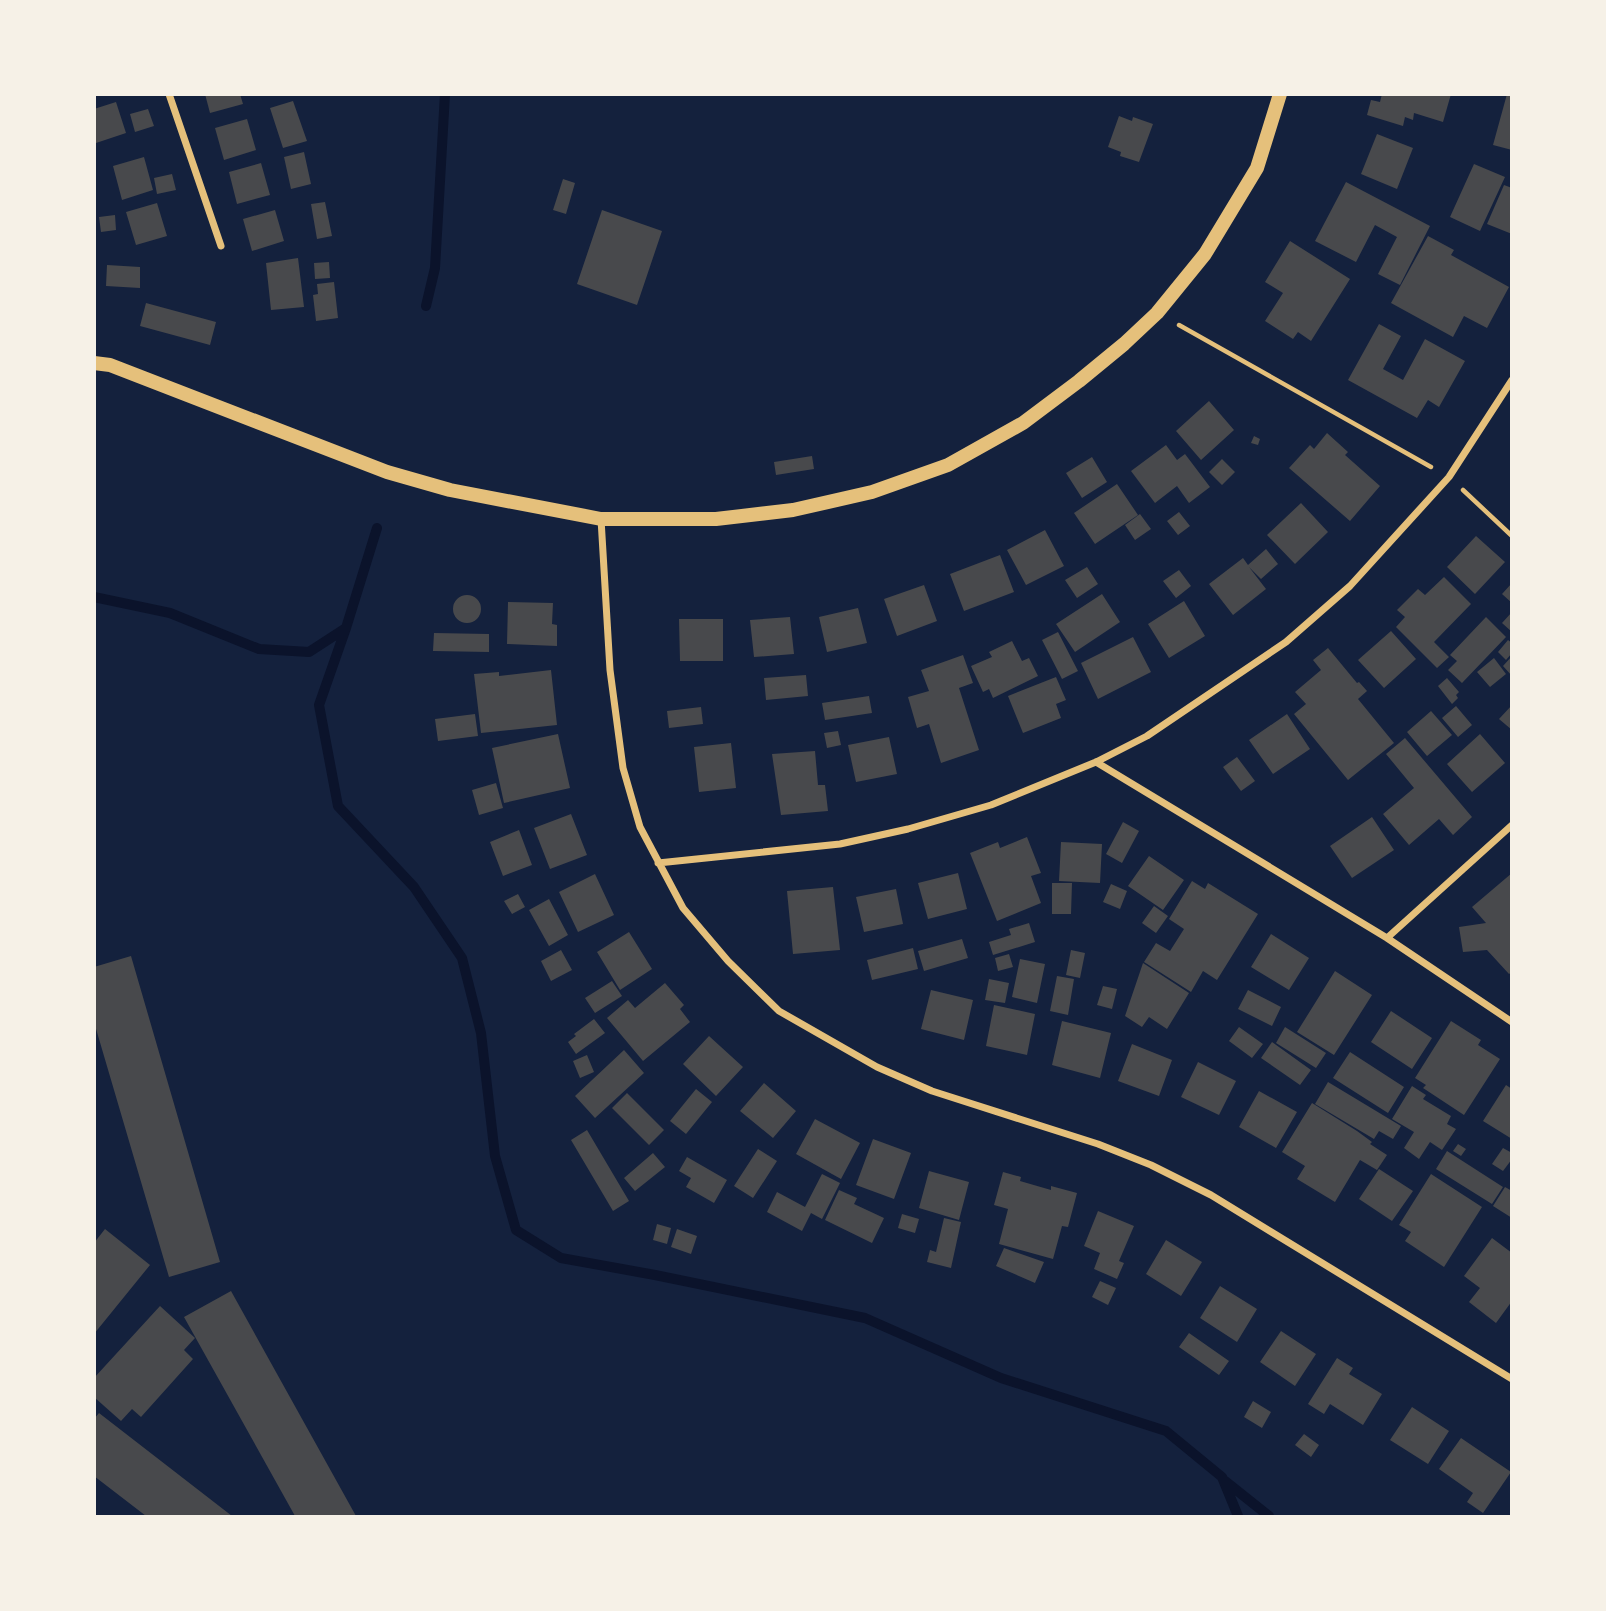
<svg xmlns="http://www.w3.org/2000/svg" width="1606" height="1611" font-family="'DejaVu Sans',sans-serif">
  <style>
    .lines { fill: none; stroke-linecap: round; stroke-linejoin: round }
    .stream { stroke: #0b132b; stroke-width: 10 }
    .building { fill: #48494c }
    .path { stroke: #e5c07b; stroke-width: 4.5 }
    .minor { stroke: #e5c07b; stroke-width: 7 }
    .secondary { stroke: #e5c07b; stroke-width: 14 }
  </style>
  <rect width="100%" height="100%" fill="#14213d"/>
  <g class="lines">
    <path class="stream" d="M426,306L435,268L445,94
      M94,597L170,613L259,649L309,652L346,628L377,528
      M346,628L319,705L338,806L414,887L462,958L481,1033L495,1156L516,1230L561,1258L655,1275L865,1318L1001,1378L1166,1431L1222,1477L1238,1516
      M1225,1481L1269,1516"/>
  </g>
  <path class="building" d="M205,94H240L243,104L210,113Z
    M1382,94H1451L1443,122L1414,113L1413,120L1405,117L1403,126L1367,115L1371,100L1380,102Z
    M1507,94H1512V150L1493,145Z
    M293,101L307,141L283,148L270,108Z
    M116,102L126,133L96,143L94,109Z
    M148,109L154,126L135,132L130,114Z
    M1119,116L1132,121L1133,117L1153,124L1139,162L1120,156L1121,152L1108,147Z
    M247,119L256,150L224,160L215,128Z
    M1377,134L1413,148L1397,189L1361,174Z
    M304,152L311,184L291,189L284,157Z
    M144,157L153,190L122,200L113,166Z
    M261,163L270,195L237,204L229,172Z
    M1474,164L1505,177L1480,231L1450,217Z
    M172,174L176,190L157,194L154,178Z
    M563,179L575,183L566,214L553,210Z
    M1346,182L1430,226L1400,285L1378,274L1397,237L1375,225L1356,262L1315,241Z
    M1504,185L1512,188V234L1487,224Z
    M325,202L332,236L317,239L311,204Z
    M157,203L167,236L136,245L126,212Z
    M275,210L284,241L252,251L243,219Z
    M602,210L662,231L637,305L577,284Z
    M115,215L116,230L101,232L99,217Z
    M1428,236L1454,250L1451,255L1509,287L1487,328L1464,316L1453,337L1391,303Z
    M1290,241L1350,279L1311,341L1298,332L1293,339L1265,321L1283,293L1265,282Z
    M298,258L304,307L271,310L266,263Z
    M329,262L330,278L315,279L314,263Z
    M107,265L140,267V288L106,286Z
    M334,282L338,318L316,321L313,295L318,294L317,284Z
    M146,303L216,322L210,345L140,326Z
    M1379,324L1401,336L1383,369L1403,380L1425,339L1465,361L1439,407L1428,400L1417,418L1348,380Z
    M1209,401L1234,430L1201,460L1176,431Z
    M1327,433L1348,452L1345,455L1380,486L1350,521L1289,468L1310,445L1314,449Z
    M1254,436L1260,439L1258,445L1251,443Z
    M1166,445L1177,460L1185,454L1210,487L1189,503L1177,486L1155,503L1131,471Z
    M812,456L814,469L776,475L774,462Z
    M1092,457L1107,482L1082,498L1066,473Z
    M1222,459L1235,472L1222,485L1209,472Z
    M1117,484L1138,515L1095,544L1074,513Z
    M1301,503L1328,532L1295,564L1267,535Z
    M1179,512L1190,526L1178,535L1167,521Z
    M1140,514L1151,529L1135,540L1125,525Z
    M1045,530L1064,566L1026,585L1007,550Z
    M1476,536L1505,562L1475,594L1447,567Z
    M1266,549L1278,564L1261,579L1249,567L1266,589L1233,615L1209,584L1243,558L1248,565Z
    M1000,555L1014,592L964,611L950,574Z
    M1087,567L1098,584L1077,598L1065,580Z
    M1179,570L1191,586L1176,598L1163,581Z
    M1444,577L1471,604L1434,642L1449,657L1437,668L1396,627L1405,617L1397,610L1418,589L1425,595Z
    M1512,583V603L1502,594Z
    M924,585L937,621L897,636L884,599Z
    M1102,594L1120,622L1075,652L1056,624Z
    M453 609a14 14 0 1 1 28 0a14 14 0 1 1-28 0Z
    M1184,601L1205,636L1169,658L1148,624Z
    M508,602L553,603L552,624L557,625V646L507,644Z
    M858,608L867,643L827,652L819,617Z
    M1512,612V632L1502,623Z
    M790,617L794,654L754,657L750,620Z
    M1486,617L1506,637L1462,683L1448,670L1457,661L1450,655Z
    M679,619H723V661H680Z
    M1391,631L1416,659L1384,688L1358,660Z
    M1058,632L1078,671L1062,679L1042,640Z
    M434,633L489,634V652L433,651Z
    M1133,637L1151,672L1098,699L1081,663Z
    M1508,640L1512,643V653L1506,660L1498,652Z
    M1012,641L1022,661L1029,658L1038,676L993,698L989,689L983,692L971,666L992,657L989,652Z
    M1328,648L1357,683L1359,682L1367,691L1358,699L1394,743L1348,780L1294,714L1306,704L1295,692L1321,670L1313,660Z
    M963,655L973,683L959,688L979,750L941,763L929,724L917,728L908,697L929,691L921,670Z
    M1512,656V676L1503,666Z
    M1494,658L1506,674L1490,687L1477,672Z
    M551,670L557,725L481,733L474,674L499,672V676Z
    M806,675L808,696L766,700L764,678Z
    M1056,677L1066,700L1056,704L1061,718L1023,733L1008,696Z
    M1447,678L1459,692L1456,695L1458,698L1452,704L1438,686Z
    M869,696L872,713L825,720L822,703Z
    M1512,705V730L1499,719Z
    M1456,706L1472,725L1458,737L1442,718Z
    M701,707L703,724L669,728L667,711Z
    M1431,711L1452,735L1427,756L1407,732Z
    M475,714L478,736L438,741L435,719Z
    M1287,714L1310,749L1273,774L1249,740Z
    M838,731L841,745L827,748L824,733Z
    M558,734L570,788L504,803L492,748Z
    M1480,734L1505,763L1472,792L1447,764Z
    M889,737L897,774L856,782L848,745Z
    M1405,738L1472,817L1453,835L1439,819L1409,845L1383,814L1414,788L1386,754Z
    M731,743L736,788L699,792L694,747Z
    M815,751L818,785H825L828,811L781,815L772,754Z
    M1237,757L1255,781L1241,791L1223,767Z
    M496,783L503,808L479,815L472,790Z
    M571,814L587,855L550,869L534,828Z
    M1372,817L1394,850L1352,878L1330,846Z
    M1123,822L1139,831L1122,863L1106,854Z
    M519,830L532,865L503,876L490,842Z
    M1027,837L1041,873L1031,876L1041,903L997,921L970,853L998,842L1000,848Z
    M1061,842L1102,844L1100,883L1059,881Z
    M1149,856L1184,880L1163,910L1128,886Z
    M958,873L967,909L928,919L918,883Z
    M1512,873V972L1509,974L1487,950L1463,952L1459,927L1486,923L1472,907Z
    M595,874L614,915L578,932L559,892Z
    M1192,881L1205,889L1208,883L1258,914L1217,980L1203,971L1191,992L1144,962L1156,943L1170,951L1184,929L1169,919Z
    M1052,883H1072L1071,914H1052Z
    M1111,884L1127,891L1120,909L1103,902Z
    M833,887L840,950L793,954L787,891Z
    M896,889L903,924L864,932L856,897Z
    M518,894L525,907L512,914L504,901Z
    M549,899L568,935L549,946L529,910Z
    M1154,906L1168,916L1156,933L1142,923Z
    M1029,923L1035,942L993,955L989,942L1011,935L1009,929Z
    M629,932L652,969L620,990L597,952Z
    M1271,934L1309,958L1289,990L1251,967Z
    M962,939L968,958L924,971L918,951Z
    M913,948L918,969L872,980L867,960Z
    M561,950L572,970L551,981L541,961Z
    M1071,950L1085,953L1080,978L1066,975Z
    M1009,954L1013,967L998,971L995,958Z
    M131,956L220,1262L169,1277L94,1022V967Z
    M1020,959L1045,964L1037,1003L1012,997Z
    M1143,963L1189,993L1167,1029L1149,1017L1142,1027L1125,1016Z
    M1335,971L1372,995L1334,1055L1297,1032Z
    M1057,976L1074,979L1068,1015L1050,1011Z
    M989,979L1009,983L1005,1003L985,1000Z
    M612,981L622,996L595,1013L585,998Z
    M665,983L684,1005L680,1009L690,1022L643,1061L607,1018L628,1000L635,1008Z
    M1103,986L1117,989L1112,1009L1097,1005Z
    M931,990L973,1000L964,1040L921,1029Z
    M1248,990L1281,1007L1272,1026L1238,1009Z
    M994,1005L1035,1014L1027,1055L986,1046Z
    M1391,1011L1432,1038L1412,1069L1371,1042Z
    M594,1019L605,1033L576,1054L568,1042L576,1036L574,1034Z
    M1062,1021L1111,1033L1100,1078L1052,1065Z
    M1451,1021L1481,1040L1478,1045L1500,1059L1464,1115L1423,1088L1426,1085L1415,1078Z
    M1239,1027L1263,1044L1252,1058L1229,1041Z
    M1285,1027L1326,1053L1316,1068L1276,1043Z
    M709,1036L743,1067L716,1096L683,1064Z
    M1272,1042L1311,1070L1300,1085L1261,1058Z
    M1132,1044L1172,1060L1159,1096L1118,1081Z
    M624,1050L644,1073L595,1118L575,1096Z
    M1350,1052L1404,1087L1388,1113L1333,1078Z
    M587,1055L594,1072L580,1078L573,1061Z
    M1198,1062L1236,1081L1219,1115L1181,1097Z
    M1328,1082L1401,1126L1393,1139L1379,1131L1374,1139L1315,1104Z
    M764,1083L796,1111L773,1138L740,1111Z
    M1506,1085L1512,1089V1139L1483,1121Z
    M1412,1086L1426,1095L1423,1099L1451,1116L1447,1124L1456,1129L1442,1150L1430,1142L1419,1159L1404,1148L1414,1132L1392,1119Z
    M696,1089L712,1102L686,1134L670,1121Z
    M1259,1091L1297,1112L1276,1148L1239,1127Z
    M627,1093L664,1130L649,1145L612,1108Z
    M1312,1103L1357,1131L1372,1142L1370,1144L1387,1155L1377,1170L1360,1160L1335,1202L1297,1179L1305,1166L1282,1152Z
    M815,1119L860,1143L841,1179L796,1154Z
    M587,1130L629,1201L613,1211L571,1140Z
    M873,1139L911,1153L894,1199L856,1185Z
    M1458,1144L1466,1149L1461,1156L1453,1151Z
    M1503,1148L1512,1153V1159L1503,1171L1492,1164Z
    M758,1149L777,1161L753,1198L734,1186Z
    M1447,1151L1503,1187L1492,1204L1436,1169Z
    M653,1153L665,1167L635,1191L624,1178Z
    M687,1157L727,1180L714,1203L686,1187L691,1178L679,1171Z
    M1379,1169L1413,1191L1392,1221L1359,1199Z
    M929,1171L969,1182L959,1220L919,1208Z
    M1003,1172L1021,1177L1020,1181L1051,1190V1186L1077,1193L1068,1227L1062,1226L1053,1259L999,1244L1008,1209L994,1205Z
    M822,1174L840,1183L822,1219L811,1213L802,1231L767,1212L777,1192L805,1207Z
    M1431,1174L1482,1207L1444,1267L1405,1241L1411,1232L1399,1225Z
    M1505,1187L1512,1191V1218L1493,1206Z
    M839,1190L857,1198L854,1204L884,1218L872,1243L825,1220Z
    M1098,1211L1134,1226L1119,1261L1124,1263L1117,1279L1094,1269L1100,1253L1084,1246Z
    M902,1214L919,1219L915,1233L898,1228Z
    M944,1218L961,1222L951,1268L927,1262L930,1250L936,1252Z
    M657,1224L671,1228L667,1244L653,1240Z
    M105,1229L150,1265L94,1334V1243Z
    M677,1229L697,1236L691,1254L671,1247Z
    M1492,1238L1512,1253V1301L1496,1323L1469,1302L1480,1288L1464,1276Z
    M1166,1240L1202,1262L1181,1296L1146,1274Z
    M1004,1248L1044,1262L1035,1283L996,1266Z
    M1100,1281L1116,1288L1108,1305L1092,1297Z
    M1220,1286L1257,1309L1237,1342L1200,1318Z
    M231,1291L356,1516H295L184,1317Z
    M160,1306L195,1338L184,1350L193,1359L141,1417L132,1409L121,1421L94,1397V1378Z
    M1281,1331L1316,1354L1295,1386L1260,1362Z
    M1189,1333L1229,1361L1219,1375L1179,1347Z
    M1337,1358L1353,1368L1349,1374L1382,1394L1363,1425L1330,1404L1324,1414L1308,1404Z
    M1253,1401L1271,1412L1262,1428L1244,1417Z
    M1412,1407L1449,1431L1428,1464L1390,1440Z
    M99,1413L232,1516H146L94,1476V1419Z
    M1304,1434L1319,1445L1311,1457L1295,1445Z
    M1461,1438L1511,1472L1483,1513L1467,1502L1473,1493L1439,1469Z"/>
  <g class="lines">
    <path class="path" d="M1179,325L1431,467
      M1463,490L1512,536"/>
    <path class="minor" d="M169,94L221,246
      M601,519L610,670L623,768L640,827L683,908L728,961L779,1011L877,1067L932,1091L1098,1144L1151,1165L1211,1195L1512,1379
      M1096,762L1387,938L1512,1022
      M658,863L840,844L908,829L991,805L1096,762L1147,736L1286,642L1350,586L1449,477L1512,380
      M1387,938L1512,825"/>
    <path class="secondary" d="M94,363L110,365L387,472L450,490L601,519H716L793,510L872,492L948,465L1023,423L1079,381L1124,344L1157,313L1205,254L1257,168L1280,94"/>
  </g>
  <rect width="1606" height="1611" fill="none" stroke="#f6f1e7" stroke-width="192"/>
</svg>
